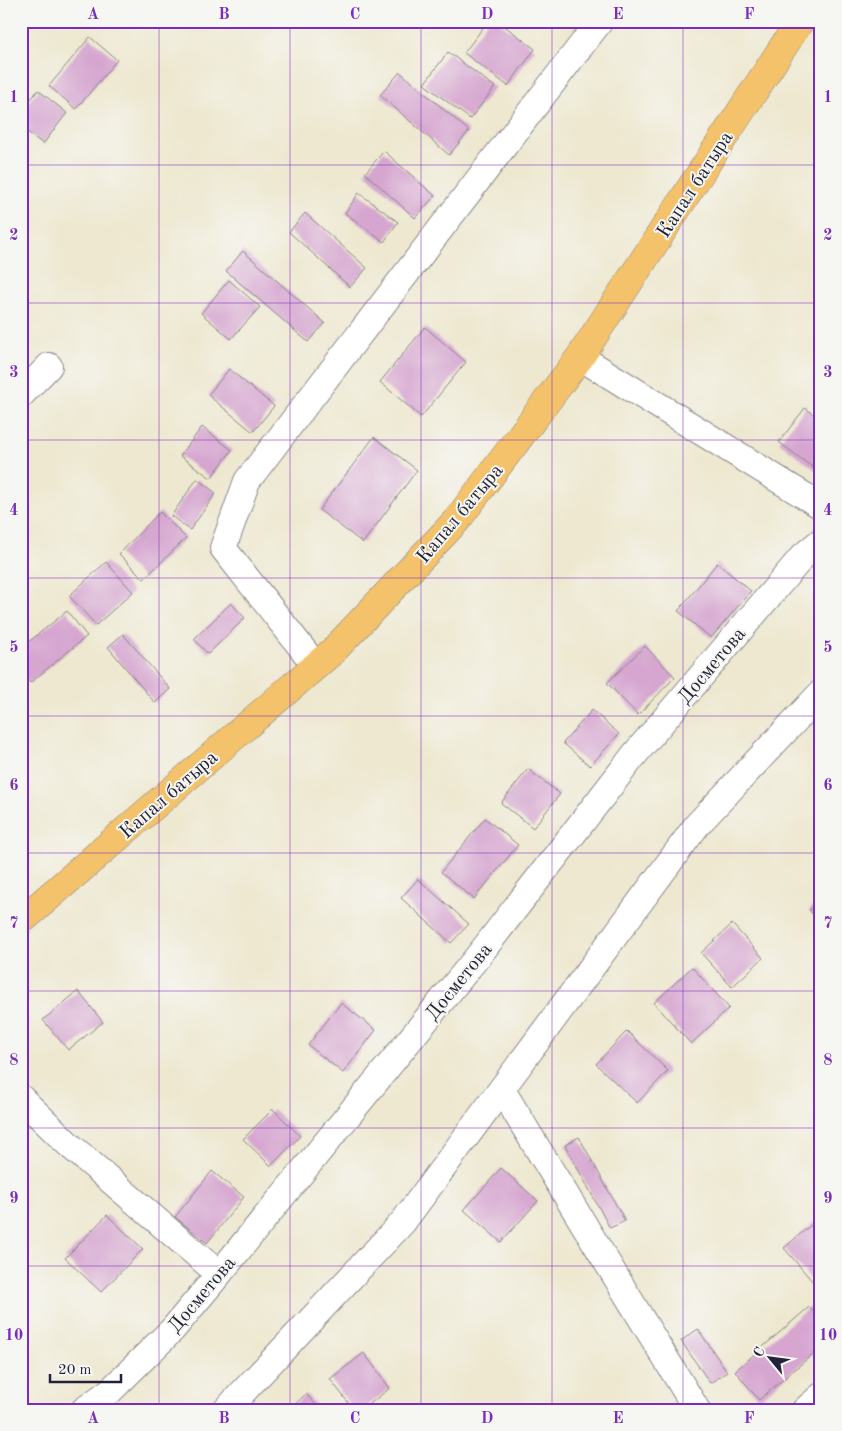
<svg xmlns="http://www.w3.org/2000/svg" width="842" height="1431" font-family="'Old Standard TT',serif">
  <style>
    .building { fill: #d6a6d0 }
    .lines { fill: none; stroke-linecap: round; stroke-linejoin: round }
    .minor-casing { stroke: #888586; stroke-width: 28 }
    .major-casing { stroke: #888586; stroke-width: 29 }
    .minor { stroke: #fff; stroke-width: 26 }
    .major { stroke: #f3c26a; stroke-width: 28 }
    .grid { fill: none; stroke: #7b2cbf; stroke-width: 1; stroke-opacity: 0.55 }
    .labels { text-anchor: middle; stroke-width: 4; stroke-linejoin: round; paint-order: stroke }
    .street-label { font-size: 20px; fill: #22223b; stroke: #f6f6f2 }
    .neatline { fill: none; stroke: #7b2cbf; stroke-width: 2 }
    .grid-label { font-size: 16px; text-anchor: middle; font-weight: bold; fill: #7b2cbf }
  </style>
  <rect width="100%" height="100%" fill="#f6f6f2"/>
  <filter id="ink" filterUnits="userSpaceOnUse"><feTurbulence type="fractalNoise" baseFrequency=".02" numOctaves="2"/><feDisplacementMap in="SourceGraphic" scale="10" xChannelSelector="R" yChannelSelector="G"/><feConvolveMatrix kernelMatrix="1 2 1 2 8 2 1 2 1" color-interpolation-filters="sRGB"/></filter>
  <filter id="wash" filterUnits="userSpaceOnUse"><feTurbulence type="fractalNoise" baseFrequency=".0096" numOctaves="4" result="noise"/><feDisplacementMap in="SourceGraphic" scale="20" xChannelSelector="R" yChannelSelector="G"/><feGaussianBlur stdDeviation="1.12" result="paint"/><feColorMatrix in="noise" values="0 0 0 0 0 0 0 0 0 0 0 0 0 0 0 0 0 1.4 0 .05"/><feComposite in="paint" operator="in"/></filter>
  <g filter="url(#wash)">
    <rect width="100%" height="100%" fill="#eee8d0"/>
    <g id="blocks">
      <path class="building" d="M488,21H498L535,49L508,86L464,53Z
        M90,37L117,60L76,109L49,86Z
        M448,52L495,87L470,119L424,84Z
        M400,72L469,131L449,155L380,95Z
        M38,90L67,113L43,144L21,127V112Z
        M384,151L435,196L415,218L365,173Z
        M359,193L398,222L384,242L345,213Z
        M305,213L367,268L350,287L289,232Z
        M243,251L325,323L308,342L226,271Z
        M229,280L260,307L231,339L201,313Z
        M425,327L466,362L421,417L380,382Z
        M229,369L274,406L253,432L208,395Z
        M805,408L821,420V463L816,470L779,442Z
        M202,427L232,450L211,478L180,456Z
        M374,437L417,470L363,543L319,510Z
        M197,479L216,493L190,530L171,516Z
        M160,512L186,538L144,579L119,554Z
        M106,562L133,592L96,625L69,596Z
        M717,563L751,591L711,638L678,611Z
        M231,603L245,618L208,654L194,639Z
        M67,611L87,636L30,683L21,672V648Z
        M123,634L170,689L155,703L108,647Z
        M645,646L675,677L638,715L607,683Z
        M592,710L619,734L590,766L563,743Z
        M528,769L560,794L533,828L501,803Z
        M485,818L518,845L474,899L441,872Z
        M418,879L469,924L451,943L401,898Z
        M821,900V923L809,910Z
        M732,924L763,958L732,987L701,953Z
        M692,967L729,1008L691,1044L654,1003Z
        M78,991L103,1022L68,1050L43,1020Z
        M341,1003L376,1030L343,1073L308,1045Z
        M627,1031L668,1071L637,1103L596,1064Z
        M273,1109L300,1136L271,1166L243,1139Z
        M579,1137L625,1221L610,1228L565,1145Z
        M501,1168L538,1201L501,1242L464,1210Z
        M212,1171L244,1197L207,1243L175,1217Z
        M107,1215L143,1249L101,1292L65,1258Z
        M819,1218L821,1220V1287L819,1289L784,1248Z
        M809,1307L821,1321V1347L759,1400L735,1371Z
        M698,1329L727,1372L710,1383L681,1341Z
        M364,1353L390,1388L362,1410H354L330,1379Z
        M306,1394L321,1410H289Z"/>
    </g>
  </g>
  <g filter="url(#ink)">
    <use href="#blocks" fill-opacity="0" stroke="#888586" stroke-width="1"/>
    <g class="lines">
      <defs>
        <path id="minor" d="M580,357L821,506
          M21,395L49,366
          M316,666L223,548L247,481L600,21
          M502,1090L697,1410
          M21,1098L66,1142L219,1274
          M84,1410L110,1391L173,1329L219,1274L479,955L635,754L803,556L821,541
          M226,1410L403,1222L697,825L821,693
          M805,1410L821,1396"/>
        <path id="major" d="M21,921L333,651L457,520L580,357L800,21"/>
      </defs>
      <use href="#minor" class="minor-casing"/>
      <use href="#major" class="major-casing"/>
      <use href="#minor" class="minor"/>
      <use href="#major" class="major"/>
    </g>
  </g>
  <path class="grid" d="M159,21V1410M290,21V1410M421,21V1410M552,21V1410M683,21V1410M21,165H821M21,303H821M21,440H821M21,578H821M21,716H821M21,853H821M21,991H821M21,1128H821M21,1266H821"/>
  <g class="labels">
    <g class="street-label">
      <text transform="translate(694 184) rotate(-57)" y="7">Капал батыра</text>
      <text transform="translate(459 513) rotate(-50)" y="7">Капал батыра</text>
      <text transform="translate(711 665) rotate(-50)" y="7">Досметова</text>
      <text transform="translate(168 794) rotate(-41)" y="7">Капал батыра</text>
      <text transform="translate(458 981) rotate(-51)" y="7">Досметова</text>
      <text transform="translate(201 1294) rotate(-50)" y="7">Досметова</text>
    </g>
  </g>
  <rect width="842" height="1431" fill="none" stroke="#f6f6f2" stroke-width="55"/>
  <g transform="translate(770 1358) rotate(299)" stroke="#f6f6f2" stroke-width="4" paint-order="stroke">
  <path d="M0-4L9 19L0 12L-9 19Z" fill="#22223b"/>
  <text y="-8" font-size="14" font-weight="bold" text-anchor="middle" fill="#22223b">С</text>
  </g>
  <path d="M50 1374v8h71v-8" fill="none" stroke="#22223b" stroke-width="2.5"/>
  <text x="58" y="1374" font-size="15" fill="#22223b" stroke="#f6f6f2" stroke-width="4" paint-order="stroke">20 m</text>
  <rect x="28" y="28" width="786" height="1376" class="neatline"/>
  <g class="grid-label">
    <text x="93" y="19">A</text>
    <text x="224" y="19">B</text>
    <text x="355" y="19">C</text>
    <text x="487" y="19">D</text>
    <text x="618" y="19">E</text>
    <text x="749" y="19">F</text>
    <text x="14" y="102">1</text>
    <text x="828" y="102">1</text>
    <text x="14" y="240">2</text>
    <text x="828" y="240">2</text>
    <text x="14" y="377">3</text>
    <text x="828" y="377">3</text>
    <text x="14" y="515">4</text>
    <text x="828" y="515">4</text>
    <text x="14" y="652">5</text>
    <text x="828" y="652">5</text>
    <text x="14" y="790">6</text>
    <text x="828" y="790">6</text>
    <text x="14" y="928">7</text>
    <text x="828" y="928">7</text>
    <text x="14" y="1065">8</text>
    <text x="828" y="1065">8</text>
    <text x="14" y="1203">9</text>
    <text x="828" y="1203">9</text>
    <text x="14" y="1340">10</text>
    <text x="828" y="1340">10</text>
    <text x="93" y="1423">A</text>
    <text x="224" y="1423">B</text>
    <text x="355" y="1423">C</text>
    <text x="487" y="1423">D</text>
    <text x="618" y="1423">E</text>
    <text x="749" y="1423">F</text>
  </g>
</svg>
